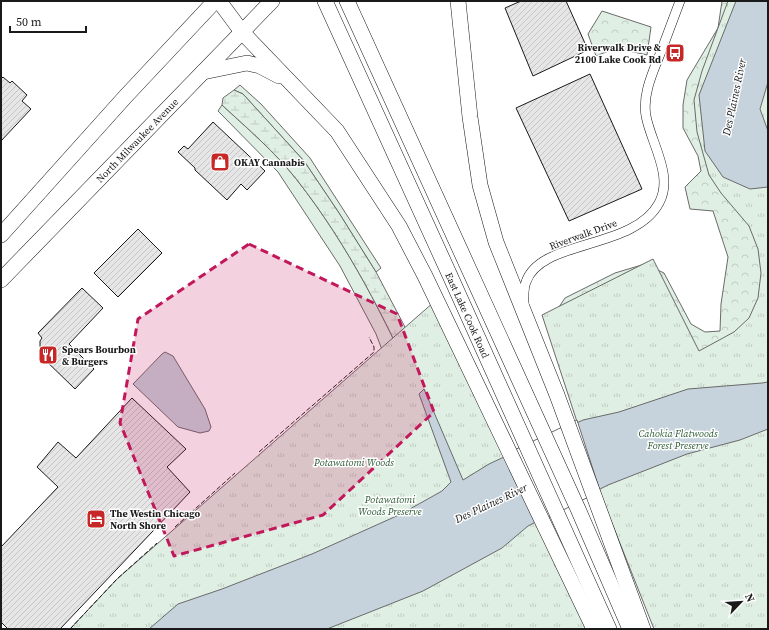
<svg xmlns="http://www.w3.org/2000/svg" width="769" height="630" font-family="'Source Serif 4',serif">
  <style>
    .grass { fill: #e0efe3; stroke: #6a6a6a }
    .forest { fill: url(#forest-crowns); stroke: #6a6a6a }
    .wetland { fill: url(#wetland-marsh); stroke: #6a6a6a }
    .park { fill: url(#park-tufts); stroke: #6a6a6a }
    .water { fill: #c6d2dc; stroke: #6a6a6a }
    .pier { fill: #fff; stroke: #6a6a6a }
    .building { fill: url(#building-hatch); stroke: #1a1a1a }
    .lines { fill: none; stroke-linecap: round; stroke-linejoin: round }
    .street-casing { stroke: #1a1a1a; stroke-width: 10 }
    .primary-casing { stroke: #1a1a1a; stroke-width: 16 }
    .street { stroke: #fff; stroke-width: 9 }
    .primary { stroke: #fff; stroke-width: 15 }
    .fence { stroke: #1a1a1a; stroke-width: 1; stroke-dasharray: 5 2; stroke-linecap: butt }
    .marked { fill: #c2185b; fill-opacity: 0.2; stroke: #c2185b; stroke-width: 3; stroke-dasharray: 8 5; stroke-linejoin: round }
    .labels { text-anchor: middle; stroke-width: 3; stroke-linejoin: round; paint-order: stroke }
    .poi-label { font-size: 10px; font-weight: bold; fill: #1a1a1a; stroke: #fff; text-anchor: start }
    .street-label { font-size: 10px; fill: #1a1a1a; stroke: #fff }
    .park-label { font-size: 10px; font-style: italic; fill: #2b5a34; stroke: #fff }
    .water-label { font-size: 11px; font-style: italic; fill: #1a1a1a; stroke: #fff }
  </style>
  <defs>
    <pattern id="forest-crowns" width="20" height="18" patternUnits="userSpaceOnUse"><rect width="20" height="18" fill="#e0efe3"/><path d="M2 6a3 3 0 1 1 6 0M12 15a3 3 0 1 1 6 0" fill="none" stroke="#c0ccc2"/></pattern>
    <pattern id="wetland-marsh" width="20" height="14" patternUnits="userSpaceOnUse"><rect width="20" height="14" fill="#e0efe3"/><path d="M1 5h8M5 5V1M11 12h8M15 12V8" fill="none" stroke="#c0ccc2"/></pattern>
    <pattern id="park-tufts" width="24" height="20" patternUnits="userSpaceOnUse"><rect width="24" height="20" fill="#e0efe3"/><path d="M3 7l-1-3M5 7V3M7 7l1-3M15 17l-1-3M17 17v-4M19 17l1-3" fill="none" stroke="#c0ccc2"/></pattern>
    <pattern id="building-hatch" width="6" height="6" patternUnits="userSpaceOnUse"><rect width="6" height="6" fill="#e6e6e6"/><path d="M-1 1l2-2M0 6l6-6M5 7l2-2" fill="none" stroke="#c5c5c5"/></pattern>
  </defs>
  <rect width="100%" height="100%" fill="#fff"/>
  <path class="grass" d="M240,85L261,104L310,158L381,268L376,272L339,213L304,161L243,94L234,90Z
    M222,105C248,129 275,152 297,180C348,245 385,318 419,394L409,420L376,334L340,266L278,172L218,111Z"/>
  <path class="forest" d="M722,1H736L768,187V382L557,310L565,298L615,273L645,264L664,273L691,324L705,332L720,331L721,304L728,257L713,211L690,209L685,187L701,171L698,156L683,128V105L687,80L718,28Z
    M602,11L651,27L647,55L616,48L596,56L588,34Z"/>
  <path class="wetland" d="M234,90L243,94L304,161L339,213L376,272L405,327L424,389L419,394C385,318 348,245 297,180C275,152 248,129 222,105L223,98Z"/>
  <path class="park" d="M728,1H768V629H654L602,498L542,315L653,259L699,351L734,332L749,318L758,298L761,273L758,249L749,226L721,193L709,175L697,132L694,100L702,71Z
    M434,302L590,629H70L117,579Z"/>
  <path class="water" d="M736,1H768V82L760,109L768,131V187L750,189L723,177L705,151L699,95Z
    M165,352L173,356L205,409L211,427L209,431L200,433L178,427L133,384L162,354Z
    M768,382V429L740,440L687,454L608,485L528,526L502,548L423,591L327,629H149L178,604L222,589L312,554L401,514L442,491L451,482L419,394L424,389L463,480L489,464L583,420L619,412L688,389L762,383Z"/>
  <path class="pier" d="M577,420L600,491L536,524L504,455Z"/>
  <path class="building" d="M521,1H566L588,50L533,76L505,8Z
    M590,74L642,189L569,221L516,108Z
    M3,77L10,83L12,81L27,95L22,101L31,109L1,141V79Z
    M213,122L265,171L247,190L241,184L227,200L195,170V168L178,152L184,146L188,149Z
    M138,229L162,253L118,297L94,273Z
    M82,288L103,308L69,344L94,369L75,389L39,354L42,350L40,346V341L42,338L38,333Z
    M132,398L186,449L167,467L190,492L60,629H8L1,622V547L58,487L37,467L58,442L76,458Z"/>
  <g class="lines">
    <defs>
      <path id="street" d="M524,306C524,299 523,289 526,282C540,239 634,250 659,203C674,176 651,143 646,116C642,93 654,70 662,49C668,33 674,17 680,1"/>
      <g id="primary">
        <path d="M219,1L242,32L337,131L399,226L425,276L594,629"/>
        <path id="s1" d="M325,1L452,280L609,629"/>
        <path d="M347,1L578,509L630,629"/>
        <path d="M458,1L470,117L480,185L496,242L557,395L643,629"/>
        <path d="M203,72L247,63L260,66L279,76"/>
        <path d="M1,235L125,97L215,1"/>
        <path id="s2" d="M1,280L272,1"/>
      </g>
    </defs>
    <use href="#street" class="street-casing"/>
    <use href="#primary" class="primary-casing"/>
    <use href="#street" class="street"/>
    <use href="#primary" class="primary"/>
    <path class="fence" d="M259,452L374,352V347L369,337
      M175,527L235,473
      M70,629L117,579L157,543"/>
  </g>
  <path class="marked" d="M249,244L397,314L434,412L323,515L174,556L120,423L138,319Z"/>
  <defs>
    <symbol id="bus-square" viewBox="-11 -11 22 22"><rect x="-9" y="-9" width="18" height="18" rx="4" fill="#c62828" stroke="#fff"/><path d="M-5-6H5V4H4V6H2V4H-2V6H-4V4H-5ZM-3.5-4V0h7V-4ZM-3.5 1.2v1.5H-2V1.2ZM2 1.2v1.5H3.5V1.2Z" fill="#fff"/></symbol>
    <symbol id="shop-square" viewBox="-11 -11 22 22"><rect x="-9" y="-9" width="18" height="18" rx="4" fill="#c62828" stroke="#fff"/><path d="M-5-2.5h2.3a2.7 3.5 0 0 1 5.4 0H5L5.5 6h-11ZM-1.5-2.5h3a1.5 2.3 0 0 0-3 0Z" fill="#fff"/></symbol>
    <symbol id="restaurant-square" viewBox="-11 -11 22 22"><rect x="-9" y="-9" width="18" height="18" rx="4" fill="#c62828" stroke="#fff"/><path d="M-5-6h1v4h1v-4h1v4h1v-4h1v5L-1.5 .5V6h-2V.5L-5-1ZM5-6V6H3V1.5H1.5Q1.5-4 5-6Z" fill="#fff"/></symbol>
    <symbol id="hotel-square" viewBox="-11 -11 22 22"><rect x="-9" y="-9" width="18" height="18" rx="4" fill="#c62828" stroke="#fff"/><path d="M-6-4.5h1.5V1H6V5H4.5V3h-9V5H-6ZM-4 0a1.8 1.8 0 1 1 3.6 0ZM.5 0V-2.5h3Q6-2.5 6 0Z" fill="#fff"/></symbol>
  </defs>
  <g fill-rule="evenodd">
    <use href="#bus-square" x="664" y="42" width="22" height="22"/>
    <use href="#shop-square" x="209" y="151" width="22" height="22"/>
    <use href="#restaurant-square" x="37" y="344" width="22" height="22"/>
    <use href="#hotel-square" x="85" y="508" width="22" height="22"/>
  </g>
  <g class="labels">
    <g class="poi-label">
      <text x="661" y="51" text-anchor="end">Riverwalk Drive &amp;<tspan x="661" dy="12">2100 Lake Cook Rd</tspan></text>
      <text x="234" y="166">OKAY Cannabis</text>
      <text x="62" y="353">Spears Bourbon<tspan x="62" dy="12">&amp; Burgers</tspan></text>
      <text x="110" y="517">The Westin Chicago<tspan x="110" dy="12">North Shore</tspan></text>
    </g>
    <g class="street-label">
      <text dy="4" stroke="none"><textPath href="#s2" startOffset="195">North Milwaukee Avenue</textPath></text>
      <text transform="translate(583 234) rotate(-20)" y="4">Riverwalk Drive</text>
      <text dy="4" stroke="none"><textPath href="#s1" startOffset="345">East Lake Cook Road</textPath></text>
    </g>
    <g class="park-label">
      <text x="678" y="437">Cahokia Flatwoods<tspan x="678" dy="12">Forest Preserve</tspan></text>
      <text x="354" y="466">Potawatomi Woods</text>
      <text x="390" y="503">Potawatomi<tspan x="390" dy="12">Woods Preserve</tspan></text>
    </g>
    <g class="water-label">
      <text transform="translate(734 97) rotate(-78)" y="4">Des Plaines River</text>
      <text transform="translate(491 503) rotate(-25)" y="4">Des Plaines River</text>
    </g>
  </g>
  <rect width="769" height="630" fill="none" stroke="#1a1a1a" stroke-width="4"/>
  <g transform="translate(741 602) rotate(65)" stroke="#ffffff" stroke-width="3" paint-order="stroke">
  <path d="M0-3L7 15L0 10L-7 15Z" fill="#1a1a1a"/>
  <text y="-6" font-size="11" font-weight="bold" text-anchor="middle" fill="#1a1a1a">N</text>
  </g>
  <path d="M10 26v6h76v-6" fill="none" stroke="#1a1a1a" stroke-width="2"/>
  <text x="16" y="26" font-size="12" fill="#1a1a1a" stroke="#ffffff" stroke-width="3" paint-order="stroke">50 m</text>
</svg>
